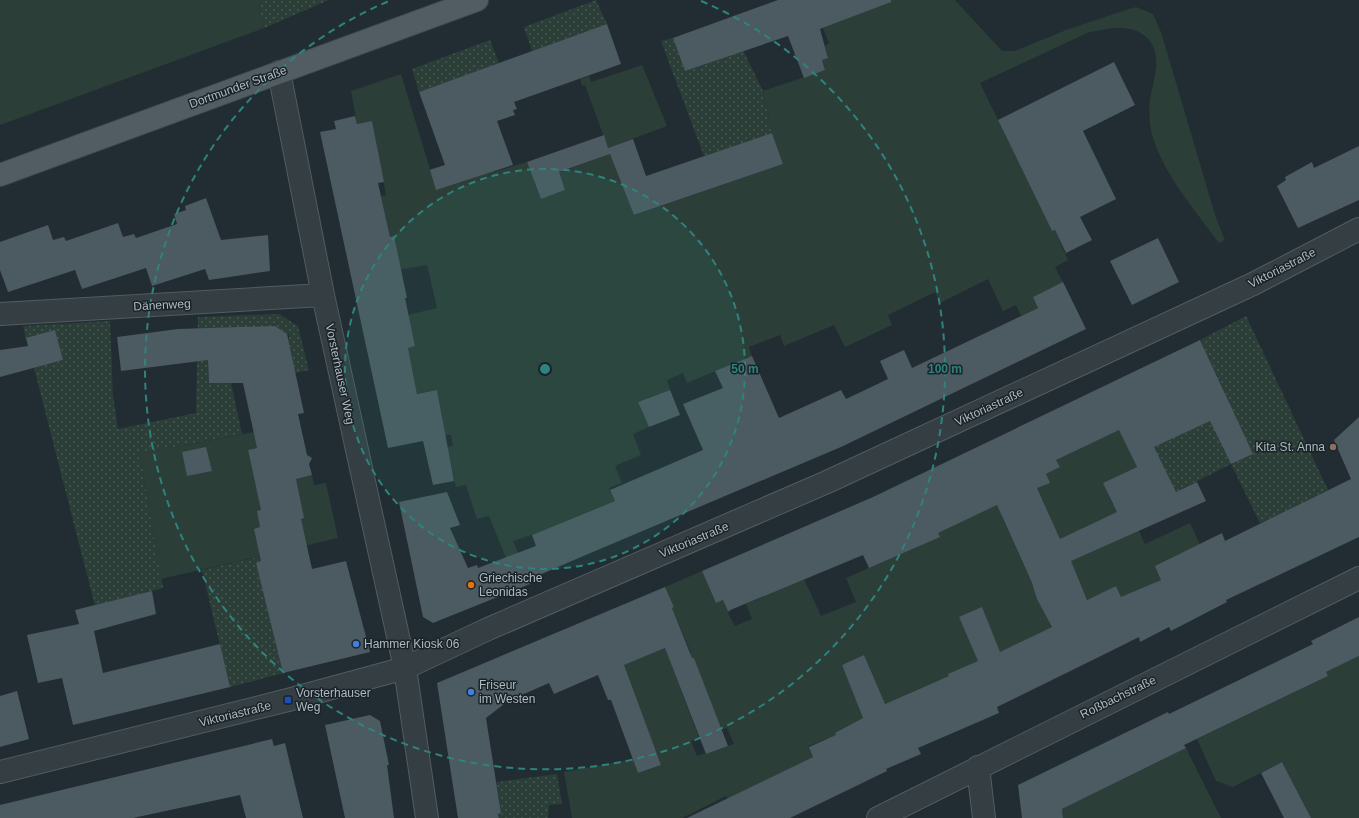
<svg xmlns="http://www.w3.org/2000/svg" width="1359" height="818" font-family="Helvetica,sans-serif">
  <style>
    .grass { fill: url(#grass-dots); fill-rule: evenodd }
    .garden { fill: #2c3e38; fill-rule: evenodd }
    .building { fill: #4c5a61; fill-rule: evenodd }
    .lines { fill: none; stroke-linecap: round; stroke-linejoin: round }
    .minor-casing { stroke: #525c61; stroke-width: 24 }
    .major-casing { stroke: #3e474d; stroke-width: 24 }
    .minor { stroke: #343e43; stroke-width: 22 }
    .major { stroke: #525d63; stroke-width: 22 }
    .ring { fill: none; stroke: #2f837e; stroke-width: 2; stroke-dasharray: 7 5 }
    .education-dot { fill: #8d6e63; stroke: #1a2328; stroke-width: 1.5 }
    .food-dot { fill: #e8710a; stroke: #1a2328; stroke-width: 1.5 }
    .shop-dot { fill: #3f7fe0; stroke: #1a2328; stroke-width: 1.5 }
    .transit-dot { fill: #1a4fb4; stroke: #1a2328; stroke-width: 1.5 }
    .labels { text-anchor: middle; stroke-width: 3; stroke-linejoin: round; paint-order: stroke }
    .street-label { font-size: 12px; fill: #aeb9c0; stroke: #1a2328 }
    .poi-label { font-size: 12px; fill: #aeb9c0; stroke: #1a2328; text-anchor: start }
    .centre { fill: #2f837e; stroke: #1a2328; stroke-width: 2 }
    .ring-label { font-size: 12px; text-anchor: middle; font-weight: bold; fill: #2f837e; stroke: #1a2328; stroke-width: 3; stroke-linejoin: round; paint-order: stroke }
  </style>
  <defs>
    <pattern id="grass-dots" width="8" height="8" patternUnits="userSpaceOnUse"><rect width="8" height="8" fill="#2c3e38"/><path d="M2 2h.1M6 6h.1" fill="none" stroke="#485853" stroke-width="1.8" stroke-linecap="round"/></pattern>
  </defs>
  <rect width="100%" height="100%" fill="#212d32"/>
  <path class="grass" d="M258,0H329L264,28Z
    M596,0L607,24L532,51L524,27Z
    M673,38L685,71L726,57L738,40L763,91L772,133L704,156L661,41Z
    M490,40L499,63L419,92L412,69Z
    M279,314L298,326L309,370L295,373L288,339L290,336L273,325L272,327L207,329L209,383H231L242,434L140,454L163,588L95,606L34,368L63,360L55,331L26,339L23,326L110,321L113,396L118,429L196,413L198,317Z
    M1246,316L1328,490L1296,506L1275,521L1273,517L1260,523L1231,464L1176,492L1153,447L1209,421L1203,407L1226,395L1200,340ZM1240,428L1253,454L1231,464L1218,438Z
    M278,552L279,557L256,563L283,673L230,687L202,570Z
    M557,774L562,804L549,805L548,818H498V814L501,813L497,782Z"/>
  <path class="garden" d="M0,0H258L264,28L0,125Z
    M874,0H955L1002,51H1015L1066,30L1126,10L1136,7L1153,14L1161,32L1216,218L1225,240L1219,243C1195,210 1164,175 1152,135C1149,124 1149,109 1150,99C1154,78 1164,52 1145,36C1129,23 1105,29 1087,33L980,83L1052,231L1055,230L1068,260L1055,267L1069,294L1053,301L1051,288L1033,297L1038,308L1021,316L1016,305L1003,311L988,279L940,303L935,292L888,315L892,325L845,347L834,325L784,346L780,335L749,347L752,356L687,383L683,373L667,380L670,390L638,402L649,427L633,434L641,455L615,466L622,483L609,488L615,501L532,535L513,541L518,553L506,558L489,516L477,519L466,485L456,487L447,447L453,446L451,435H443L442,416L437,390L417,394L408,348L415,346L408,315L437,308L427,265L397,270L381,196L386,195L372,121L357,124L351,91L401,74L430,169L453,163H491L494,172L527,162L541,199L565,190L558,173L610,154L635,215L783,164L772,133L763,91L825,70L822,60L828,57L825,46L829,43L823,28L877,7Z
    M642,65L667,126L608,148L585,85L582,86L580,79L589,76L591,82Z
    M299,423L303,438L248,450L256,487L312,475L314,485L326,483L338,538L161,579L140,454Z
    M1118,423L1137,467L1104,483L1112,503L1136,524L1145,544L1190,523L1207,559L1150,585L1124,605L1116,586L1087,600L1042,499L1002,517L1034,588L1069,612L1049,622L1052,627L979,663L997,707L951,681L940,680L866,712L864,656L842,665L865,722L835,733L838,740L826,739L809,746L813,757L728,799L726,796L682,818H572L564,772L633,759L638,773L661,765L623,665L673,645L683,656L691,653L672,608L674,607L665,587L702,571L716,603L726,599L731,611L728,613L735,626L752,619L746,604L804,579L821,616L856,602L846,578L939,537L934,525L982,511L1049,482L1046,474L1060,467L1056,460ZM694,658L721,729L727,728L734,744L697,756L691,741L699,738L672,666Z
    M1359,656V818H1297L1308,812L1282,762L1233,787L1216,781L1197,739L1328,676L1326,672Z
    M1186,748L1221,818H1063L1062,809Z"/>
  <path class="building" d="M778,0H891V2L820,29L828,58L822,60L825,70L804,78L788,36L685,71L673,38Z
    M607,24L621,64L514,102L517,109L513,110L515,115L497,121L513,165L436,190L430,170L445,165L419,92Z
    M1114,62L1135,105L1083,131L1116,199L1080,217L1092,240L1066,253L1055,230L1052,231L998,120Z
    M355,116L357,124L372,121L384,182L378,183L390,237L394,236L407,298H405L415,346L408,348L417,394L437,390L454,481L433,485L423,441L388,448L320,132L336,129L334,121Z
    M772,133L783,164L634,215L610,154L559,172L565,190L541,199L527,162L604,135L608,148L633,139L646,176Z
    M1359,146V200L1298,228L1277,186L1286,180L1285,177L1312,162L1314,168Z
    M206,198L221,240L268,235L270,271L209,280L205,269L152,286L146,268L82,289L75,270L8,292L0,270V242L48,225L53,240L64,237L66,241L118,223L123,237L134,234L136,238L177,224L174,214L186,210L185,206Z
    M1158,238L1179,282L1132,305L1110,261Z
    M1063,282L1086,329L841,447L574,560L528,580L530,584L433,623L423,617L399,502L447,492L460,525L450,528L468,568L477,565L478,568L536,546L532,535L615,501L610,490L703,450L683,404L723,388L715,371L752,356L779,418L841,390L846,399L888,379L880,361L904,350L912,368L1038,308L1033,297Z
    M275,326L287,334L304,413L298,414L307,455L312,458L309,464L312,475L296,479L304,518L301,519L312,569L346,561L370,652L283,673L256,563L261,561L254,529L260,527L257,511L261,510L248,450L257,448L243,383H209L208,360L121,371L117,337L178,329Z
    M55,330L63,360L0,377V350L28,346L26,338Z
    M1200,340L1253,454L1231,464L1210,421L1154,447L1176,492L1197,482L1206,501L1071,561L1087,600L1116,586L1121,597L1161,580L1155,566L1222,533L1225,541L1351,479L1334,440L1359,417V537L1226,600L1227,602L1171,631L1169,627L1140,642L1139,637L1111,651L997,707L999,713L918,748L921,754L886,769L887,771L790,818H687L813,757L809,747L836,735L835,733L863,718L842,665L864,655L885,704L949,676L948,674L978,661L959,617L982,607L1000,652L1052,627L1037,599L1032,583L997,505L938,533L940,537L869,568L863,555L728,611L723,600L716,603L702,571L873,497ZM1119,430L1137,467L1103,483L1117,512L1060,539L1037,488L1050,483L1046,474L1060,467L1056,460Z
    M670,390L680,415L649,427L638,402Z
    M206,447L212,471L187,476L182,452Z
    M665,587L674,607L672,608L692,658H694L728,746L706,754L665,648L624,665L661,765L638,773L611,700H608L598,675L554,694L549,683L508,701L486,718L501,813L498,814V818H458L437,683Z
    M152,591L156,614L94,631L103,673L220,644L230,687L73,725L62,678L38,683L27,635L79,624L75,610Z
    M1359,617V656L1326,672L1328,676L1184,745L1186,748L1062,809L1063,818H1022L1018,785L1168,712L1169,714L1313,644L1311,641Z
    M17,691L29,739L0,747V696Z
    M370,715L380,721L389,765H387L394,818H345L325,725Z
    M272,739L274,746L285,743L303,818H246L240,795L133,818H0V805Z
    M1282,762L1311,818H1284L1261,773Z"/>
  <g class="lines">
    <defs>
      <path id="minor" d="M279,72L323,295L405,668L427,818
        M0,314L323,295
        M978,767L984,818
        M0,772L288,700L405,668L488,629L827,482L1253,284L1359,229
        M878,818L1359,578"/>
      <path id="major" d="M0,175L477,0"/>
    </defs>
    <use href="#minor" class="minor-casing"/>
    <use href="#major" class="major-casing"/>
    <use href="#minor" class="minor"/>
    <use href="#major" class="major"/>
  </g>
  <circle cx="545" cy="369" r="200" fill="#2f837e" fill-opacity=".12"/>
  <g class="ring">
    <circle cx="545" cy="369" r="200"/>
    <path d="M701 1A400 400 0 1 1 389 1"/>
  </g>
  <circle class="education-dot" cx="1333" cy="447" r="4"/>
  <circle class="food-dot" cx="471" cy="585" r="4"/>
  <g class="shop-dot">
    <circle cx="356" cy="644" r="4"/>
    <circle cx="471" cy="692" r="4"/>
  </g>
  <rect class="transit-dot" x="284" y="696" width="8" height="8" rx="2"/>
  <g class="labels">
    <g class="street-label">
      <text transform="translate(238 87) rotate(-20)" y="4">Dortmunder Straße</text>
      <text transform="translate(1282 268) rotate(-27)" y="4">Viktoriastraße</text>
      <text transform="translate(162 305) rotate(-3)" y="4">Dänenweg</text>
      <text transform="translate(340 374) rotate(78)" y="4">Vorsterhauser Weg</text>
      <text transform="translate(989 407) rotate(-25)" y="4">Viktoriastraße</text>
      <text transform="translate(694 540) rotate(-23)" y="4">Viktoriastraße</text>
      <text transform="translate(1118 697) rotate(-26)" y="4">Roßbachstraße</text>
      <text transform="translate(235 714) rotate(-14)" y="4">Viktoriastraße</text>
    </g>
    <g class="poi-label">
      <text x="1325" y="451" text-anchor="end">Kita St. Anna</text>
      <text x="479" y="582">Griechische<tspan x="479" dy="14">Leonidas</tspan></text>
      <text x="364" y="648">Hammer Kiosk 06</text>
      <text x="479" y="689">Friseur<tspan x="479" dy="14">im Westen</tspan></text>
      <text x="296" y="697">Vorsterhauser<tspan x="296" dy="14">Weg</tspan></text>
    </g>
  </g>
  <circle cx="545" cy="369" r="6" class="centre"/>
  <g class="ring-label">
    <text x="745" y="373">50 m</text>
    <text x="945" y="373">100 m</text>
  </g>
</svg>
